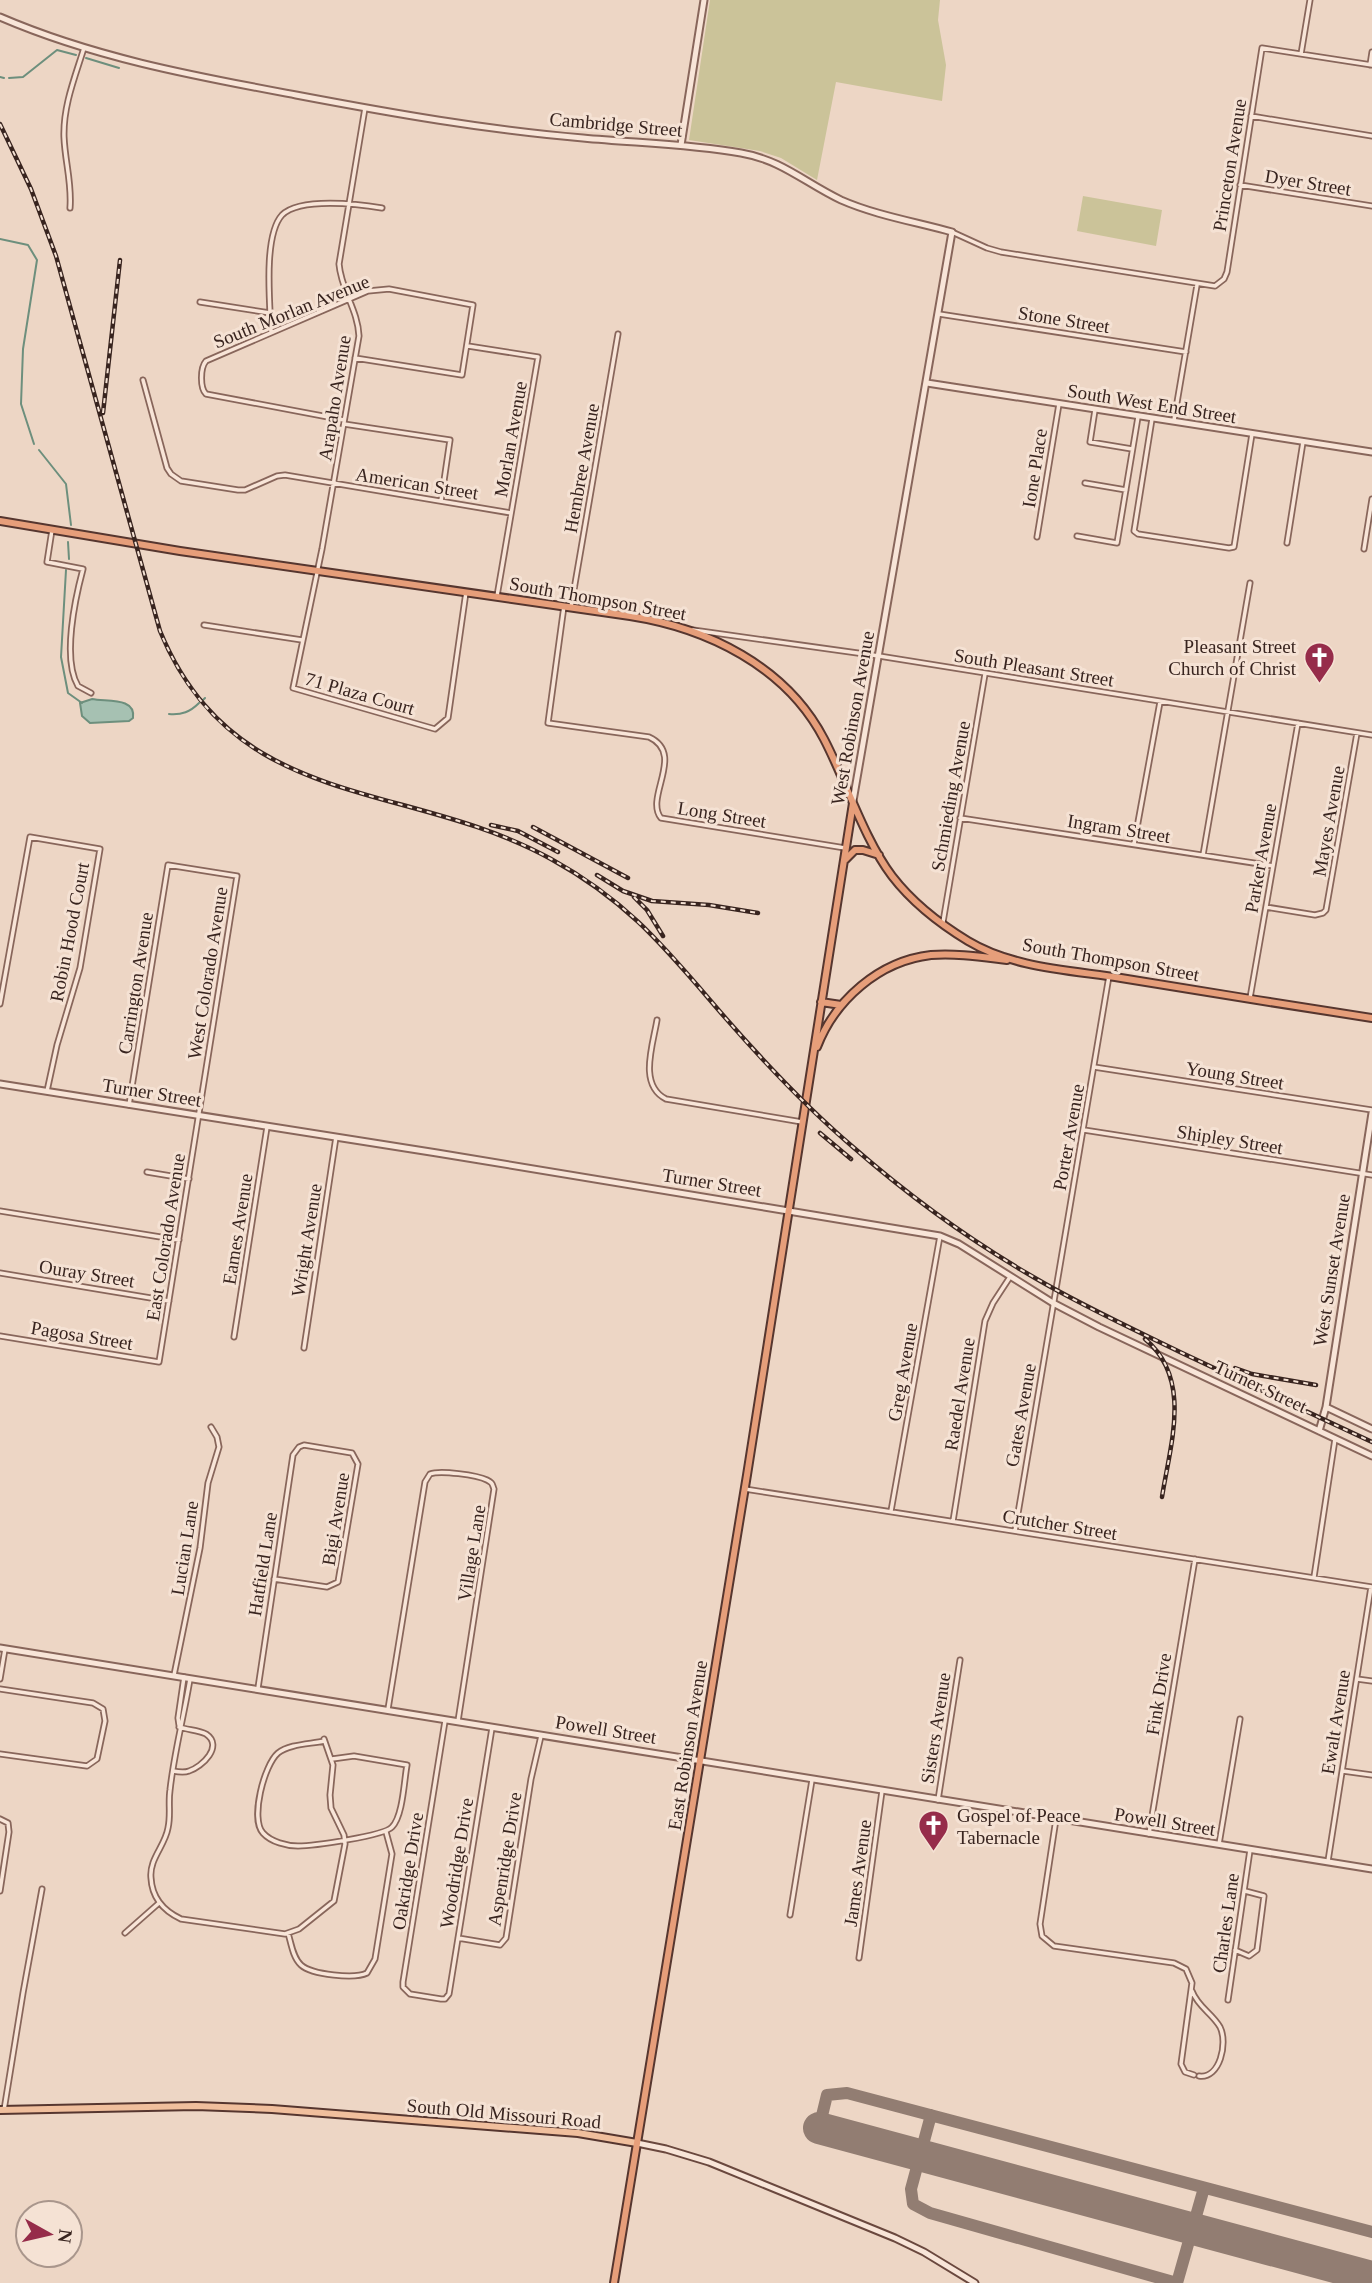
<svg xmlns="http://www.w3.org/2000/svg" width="1372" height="2283" font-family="'Times New Roman',serif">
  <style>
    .green { fill: #cbc399 }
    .water { fill: #a6c1b2; stroke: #6d8f7d; stroke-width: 2 }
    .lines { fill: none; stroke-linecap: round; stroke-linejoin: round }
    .stream { stroke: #6d8f7d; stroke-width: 2 }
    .taxiway { stroke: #927d72; stroke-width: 12 }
    .runway { stroke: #927d72; stroke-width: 32 }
    .minor-casing { stroke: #88665b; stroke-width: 7 }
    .tertiary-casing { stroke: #88665b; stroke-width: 9 }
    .secondary-casing { stroke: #6a483e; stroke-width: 9 }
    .primary-casing { stroke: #56362f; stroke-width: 10 }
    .trunk-casing { stroke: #56362f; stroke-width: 10 }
    .minor { stroke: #f8e5d8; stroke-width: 3.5 }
    .tertiary { stroke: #f8e5d8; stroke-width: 5 }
    .secondary { stroke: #f8e5d8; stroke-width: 5 }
    .primary { stroke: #f0bf9d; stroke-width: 6 }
    .trunk { stroke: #e69e7a; stroke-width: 6 }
    .rail-casing { stroke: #38241f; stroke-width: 4.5 }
    .rail { stroke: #f5e2d4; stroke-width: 2; stroke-dasharray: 5; stroke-linecap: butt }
    .labels { text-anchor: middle; stroke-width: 6; stroke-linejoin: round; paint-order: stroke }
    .street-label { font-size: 19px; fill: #38241f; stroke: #f5e2d4 }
    .poi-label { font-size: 19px; fill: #38241f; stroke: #f5e2d4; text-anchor: end }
  </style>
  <rect width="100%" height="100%" fill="#edd6c5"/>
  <path class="green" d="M710,0H940L938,20L946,65L942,101L836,82L817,180L781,158L760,151L689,140Z
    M1083,196L1162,210L1156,246L1077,231Z"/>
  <path class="water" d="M92,699C107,702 136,697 133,718L129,721L90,723L82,716L80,703Z"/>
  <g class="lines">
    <path class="stream" d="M86,58L119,68
      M0,77L4,78
      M9,78L23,77L57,50L76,55
      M0,239L28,245L37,260L23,349L21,404L34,444
      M39,450L66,484L71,525
      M68,542L69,559
      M66,570L61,657L68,693L82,703
      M203,700L205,698
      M169,714C182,715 190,712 199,703"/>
    <path class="taxiway" d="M931,2115L911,2189L913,2204L930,2213L1177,2283
      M819,2128L827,2095L847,2093L1372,2232
      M1177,2283L1204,2188"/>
    <path class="runway" d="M819,2128L1372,2277"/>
    <defs>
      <path id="minor" d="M1301,54L1310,0
        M1370,65L1372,52
        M365,108L339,264C341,290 358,310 359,336L322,549L293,688L435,729L448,718L466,592
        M1251,116L1372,136
        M1240,185L1372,206
        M70,208C72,183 65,162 64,137C63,106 75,77 84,48
        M952,232L987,248L1001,252L1215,286L1224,279L1227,272L1262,48L1372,65
        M200,302L270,313
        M939,314L1186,352
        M271,332C270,304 263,236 282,215C300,197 359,204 382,208
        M468,346L538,357L497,596
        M143,380L167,468L171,474L181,481L238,490H245L277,476L285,475L511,513
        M1095,410L1090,442L1132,449
        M1152,419L1135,525L1134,531L1138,534L1229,548L1234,547L1252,434
        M344,420L206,394C200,388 200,368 206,361L368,291L389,289L473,305L462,375L355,358
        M1174,420L1197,285
        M344,424L450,440L441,501
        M1085,483L1126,490
        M52,530L47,562L83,569C75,599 62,659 78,686L91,693
        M1077,536L1117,543L1138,417
        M1037,537L1059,404
        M1287,543L1303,442
        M1364,549L1372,499
        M564,606L548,723L649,737C686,754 644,797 661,818L845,848
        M571,607L618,334
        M204,625L302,640
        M693,630L879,656L1372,735
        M960,818L1273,866
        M1134,844L1160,702
        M1203,855L1250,583
        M1266,907L1315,915L1323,913L1326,910L1357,733
        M943,922L985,674
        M1250,998L1298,723
        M0,1004L30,837L100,849L80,968L57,1045L47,1091
        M657,1020C653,1045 638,1085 666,1099L802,1122
        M1094,1067L1372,1110
        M1084,1130L1372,1175
        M147,1172L189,1179
        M0,1211L179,1240
        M0,1273L169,1301
        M0,1336L159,1362L237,876L168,865L129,1105
        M234,1337L267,1127
        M304,1348L336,1137
        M745,1489L1372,1587
        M891,1511L940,1236
        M953,1521L985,1321L993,1303L1010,1277
        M1015,1531L1109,976
        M1314,1577L1335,1439
        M174,1675L200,1548L208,1483L219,1447L217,1437L211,1427
        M0,1679L5,1649
        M190,1679C184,1716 174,1753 170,1790C168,1803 171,1815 168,1828C165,1846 149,1859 151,1878C152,1898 164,1911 181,1919L285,1934L299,1929L334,1901L345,1844L344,1835L331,1808L330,1795L333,1765L324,1739
        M1357,1679L1372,1681
        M258,1688L293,1455L299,1447L304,1445L352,1453L358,1464L338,1582L327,1587L274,1579
        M0,1689L93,1703L103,1709L105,1721L97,1759L87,1766L0,1754
        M388,1709L425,1482L430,1474C440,1470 477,1475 487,1480C493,1483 492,1484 494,1489L458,1721
        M445,1721L403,1982V1987L410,1994L441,1999H445L449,1994L492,1728
        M179,1725L178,1718L184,1677
        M324,1741C311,1744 289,1744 278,1753C264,1765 250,1819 263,1833C271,1842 287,1846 298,1846C312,1846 384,1836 392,1827C403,1816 404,1781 407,1765L354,1756L332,1759
        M173,1771C178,1772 184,1773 189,1771C202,1767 224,1746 206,1734C199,1730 188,1730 179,1727
        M1343,1771L1372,1775
        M938,1800L960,1660
        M0,1819L8,1823L9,1832L0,1891
        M1056,1819L1040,1924L1042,1936L1054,1946L1174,1963L1186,1969L1192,1983L1181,2064L1185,2072L1194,2075
        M1149,1834L1195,1559
        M1219,1844L1240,1719
        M1328,1861L1371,1587
        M790,1915L812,1780
        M125,1933L159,1903
        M288,1933C291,1943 293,1958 301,1965C312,1975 355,1979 367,1973L375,1959L392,1854L386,1832
        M458,1938L500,1945L506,1938L531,1779L541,1736
        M1235,1950L1249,1956L1257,1950L1264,1896L1245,1891
        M859,1958L882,1791
        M1192,1991C1198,2007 1212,2013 1220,2027C1228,2043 1220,2079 1199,2076
        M1228,2000L1250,1850
        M4,2110L23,1993L42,1889"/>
      <path id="tertiary" d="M0,17C95,58 195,76 296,95C391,113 487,130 583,138C636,143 689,144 741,153C782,160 805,183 841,200C875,215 916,222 952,232L853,801
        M681,145L704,0
        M927,383L1372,452
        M0,1084L437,1153L940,1236L959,1244L1053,1303L1099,1327L1372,1456
        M1326,1407L1372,1429
        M1319,1431L1326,1407L1372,1113
        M0,1648L1372,1869"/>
      <path id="secondary" d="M637,2143L666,2149L709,2162L895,2238L924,2252L975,2283"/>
      <path id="primary" d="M0,2110L196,2106L272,2109L578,2133L637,2143"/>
      <path id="trunk" d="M0,521L180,551L630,616C707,628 786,666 824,739C846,781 864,839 892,876C912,902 940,924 968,941C1013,968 1070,970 1121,978C1205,992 1288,1005 1372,1018
        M845,860L855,850H863L879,855
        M821,1002L841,1005
        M817,1047C835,1000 879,961 931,955C956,953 982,957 1007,960
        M614,2283L747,1475L853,803"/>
    </defs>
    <use href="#minor" class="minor-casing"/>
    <use href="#tertiary" class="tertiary-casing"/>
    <use href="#secondary" class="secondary-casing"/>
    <use href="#primary" class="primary-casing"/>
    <use href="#trunk" class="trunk-casing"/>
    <use href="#minor" class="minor"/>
    <use href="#tertiary" class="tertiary"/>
    <use href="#secondary" class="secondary"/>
    <use href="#primary" class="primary"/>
    <use href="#trunk" class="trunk"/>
    <defs>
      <path id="rail" d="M0,124L31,189L56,256L160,631C235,813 406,779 551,859C629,902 665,948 722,1014C763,1061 805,1106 853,1147C909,1196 971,1241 1035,1278C1083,1306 1133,1329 1182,1353C1246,1383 1309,1413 1372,1442
        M103,413L120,260
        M491,825L518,831L558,852
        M533,827L628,878
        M597,875L623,891L652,901L709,905L758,913
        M634,897L647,910L663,936
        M820,1133L851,1159
        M1145,1339C1193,1379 1170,1445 1162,1497
        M1235,1368L1252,1374L1316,1385"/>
    </defs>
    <use href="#rail" class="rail-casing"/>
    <use href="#rail" class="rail"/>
  </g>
  <defs>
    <symbol id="church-pin" viewBox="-11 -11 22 30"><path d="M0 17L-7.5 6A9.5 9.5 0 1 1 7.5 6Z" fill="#962c4a" stroke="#f5e2d4"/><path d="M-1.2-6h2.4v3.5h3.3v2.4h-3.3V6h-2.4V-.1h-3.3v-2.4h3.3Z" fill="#fff"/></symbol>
  </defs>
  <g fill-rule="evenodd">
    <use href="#church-pin" x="1302" y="640" width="35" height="47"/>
    <use href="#church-pin" x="916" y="1808" width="35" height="47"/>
  </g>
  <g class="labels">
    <g class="street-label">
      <text transform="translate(616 124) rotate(5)" y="7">Cambridge Street</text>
      <text transform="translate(1229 165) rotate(-81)" y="7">Princeton Avenue</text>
      <text transform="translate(1308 182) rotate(9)" y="7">Dyer Street</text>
      <text transform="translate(291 311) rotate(-22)" y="7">South Morlan Avenue</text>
      <text transform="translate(1064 319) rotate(9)" y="7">Stone Street</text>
      <text transform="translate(334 398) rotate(-81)" y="7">Arapaho Avenue</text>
      <text transform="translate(1152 403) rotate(9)" y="7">South West End Street</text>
      <text transform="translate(510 439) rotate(-80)" y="7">Morlan Avenue</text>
      <text transform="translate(581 468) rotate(-80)" y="7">Hembree Avenue</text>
      <text transform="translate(1034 468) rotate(-81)" y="7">Ione Place</text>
      <text transform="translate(417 483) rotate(9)" y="7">American Street</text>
      <text transform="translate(598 598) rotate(10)" y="7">South Thompson Street</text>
      <text transform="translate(1034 667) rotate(9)" y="7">South Pleasant Street</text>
      <text transform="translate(360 693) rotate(16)" y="7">71 Plaza Court</text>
      <text transform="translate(852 718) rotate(-80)" y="7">West Robinson Avenue</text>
      <text transform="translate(950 796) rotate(-80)" y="7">Schmieding Avenue</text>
      <text transform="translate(722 814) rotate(9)" y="7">Long Street</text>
      <text transform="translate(1328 821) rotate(-80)" y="7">Mayes Avenue</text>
      <text transform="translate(1119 828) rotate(9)" y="7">Ingram Street</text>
      <text transform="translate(1260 858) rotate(-80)" y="7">Parker Avenue</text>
      <text transform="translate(69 932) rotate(-79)" y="7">Robin Hood Court</text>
      <text transform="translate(1111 959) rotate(10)" y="7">South Thompson Street</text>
      <text transform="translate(207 973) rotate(-81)" y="7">West Colorado Avenue</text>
      <text transform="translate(135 983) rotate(-81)" y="7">Carrington Avenue</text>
      <text transform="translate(1235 1075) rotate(9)" y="7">Young Street</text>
      <text transform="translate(152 1092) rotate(9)" y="7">Turner Street</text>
      <text transform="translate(1068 1137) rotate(-80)" y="7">Porter Avenue</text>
      <text transform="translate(1230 1139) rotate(9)" y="7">Shipley Street</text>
      <text transform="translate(712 1182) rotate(9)" y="7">Turner Street</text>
      <text transform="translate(237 1229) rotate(-81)" y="7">Eames Avenue</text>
      <text transform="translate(165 1237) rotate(-81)" y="7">East Colorado Avenue</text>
      <text transform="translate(306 1240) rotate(-81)" y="7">Wright Avenue</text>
      <text transform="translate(1331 1270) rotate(-81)" y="7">West Sunset Avenue</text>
      <text transform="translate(87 1273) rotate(9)" y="7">Ouray Street</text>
      <text transform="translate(82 1335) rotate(9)" y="7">Pagosa Street</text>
      <text transform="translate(902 1372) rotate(-80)" y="7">Greg Avenue</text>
      <text transform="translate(1261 1386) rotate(25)" y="7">Turner Street</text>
      <text transform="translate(959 1394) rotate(-81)" y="7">Raedel Avenue</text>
      <text transform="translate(1020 1415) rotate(-80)" y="7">Gates Avenue</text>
      <text transform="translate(335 1519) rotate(-81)" y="7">Bigi Avenue</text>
      <text transform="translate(1060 1524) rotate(9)" y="7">Crutcher Street</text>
      <text transform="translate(184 1548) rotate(-81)" y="7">Lucian Lane</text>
      <text transform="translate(471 1553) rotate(-81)" y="7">Village Lane</text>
      <text transform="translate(262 1564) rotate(-81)" y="7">Hatfield Lane</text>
      <text transform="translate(1158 1694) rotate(-81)" y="7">Fink Drive</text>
      <text transform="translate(1335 1722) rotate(-81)" y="7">Ewalt Avenue</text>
      <text transform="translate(935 1728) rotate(-81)" y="7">Sisters Avenue</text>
      <text transform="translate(606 1729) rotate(9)" y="7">Powell Street</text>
      <text transform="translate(687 1745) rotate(-81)" y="7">East Robinson Avenue</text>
      <text transform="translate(1165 1821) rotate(9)" y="7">Powell Street</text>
      <text transform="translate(504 1859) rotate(-81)" y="7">Aspenridge Drive</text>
      <text transform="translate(456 1863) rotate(-81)" y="7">Woodridge Drive</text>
      <text transform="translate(407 1871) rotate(-81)" y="7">Oakridge Drive</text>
      <text transform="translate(857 1873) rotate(-82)" y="7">James Avenue</text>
      <text transform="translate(1225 1923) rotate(-82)" y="7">Charles Lane</text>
      <text transform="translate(504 2113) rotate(5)" y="7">South Old Missouri Road</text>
    </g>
    <g class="poi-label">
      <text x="1296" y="653">Pleasant Street<tspan x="1296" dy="22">Church of Christ</tspan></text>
      <text x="957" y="1822" text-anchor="start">Gospel of Peace<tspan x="957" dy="22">Tabernacle</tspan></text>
    </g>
  </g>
  <g transform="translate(49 2234) rotate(98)"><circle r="33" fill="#f5e2d4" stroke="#a9968c" stroke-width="2"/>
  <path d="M0-5L12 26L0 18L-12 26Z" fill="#962c4a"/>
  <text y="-10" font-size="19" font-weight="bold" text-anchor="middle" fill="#38241f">N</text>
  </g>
</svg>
